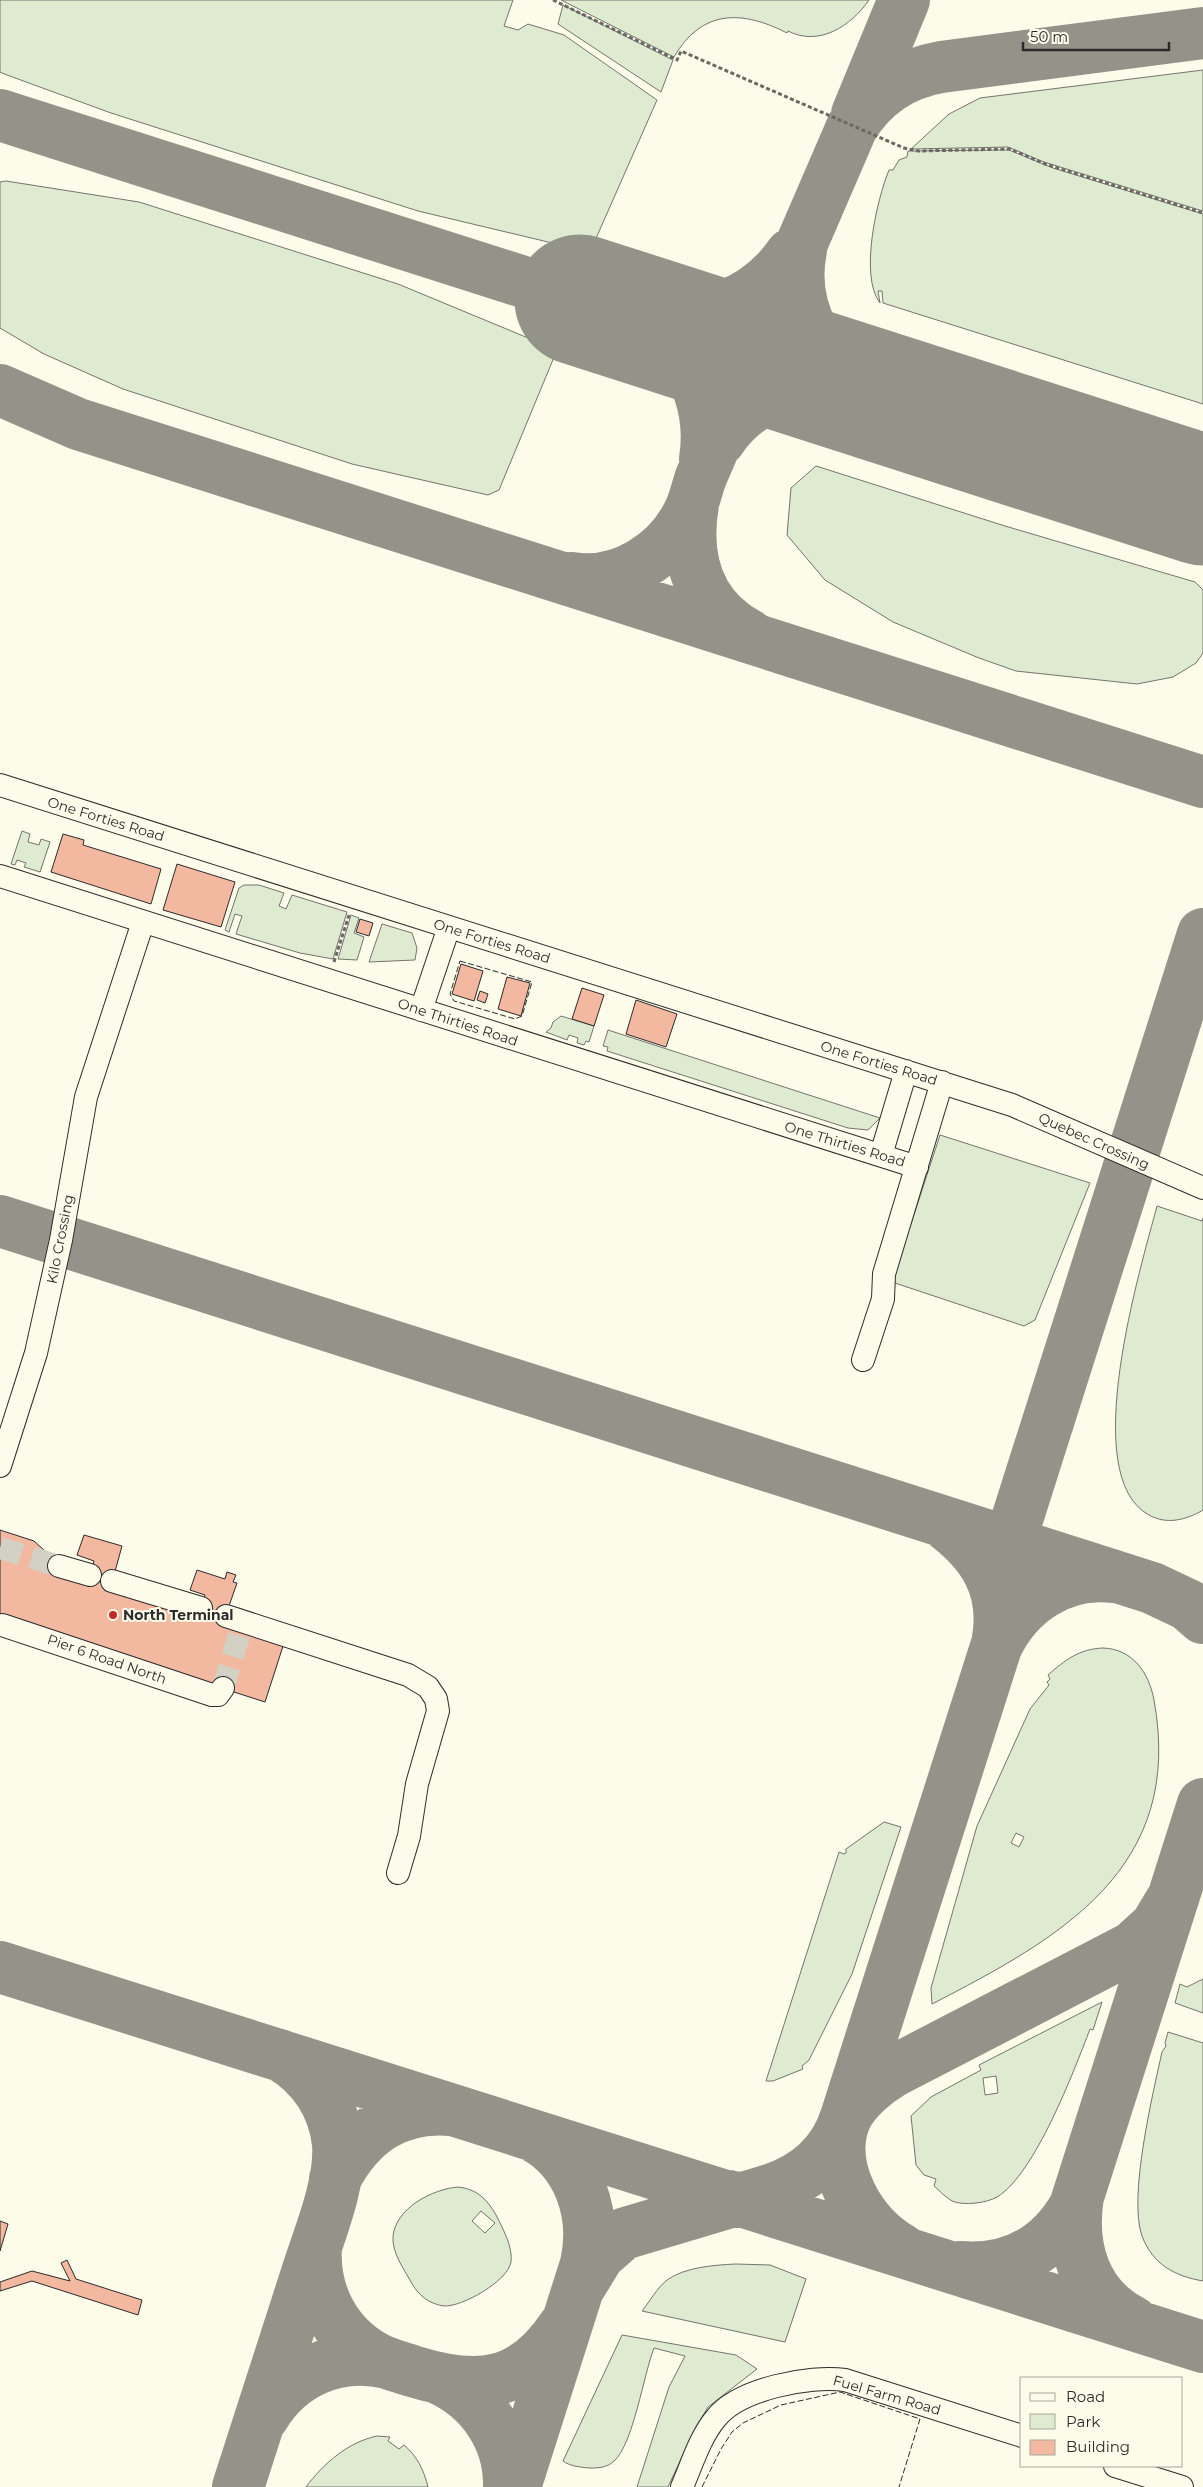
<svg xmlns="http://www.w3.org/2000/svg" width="1203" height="2487" font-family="Montserrat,sans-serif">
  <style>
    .green { fill: #deebd1; stroke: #74746e; fill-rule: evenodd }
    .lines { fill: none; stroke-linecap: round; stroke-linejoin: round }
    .taxiway { stroke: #94938a; stroke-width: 52 }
    .runway { stroke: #94938a; stroke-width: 131 }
    .building { fill: #f2b8a0; stroke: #2b2b2b }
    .minor-tunnel { stroke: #d3d1c4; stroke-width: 22; stroke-dasharray: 22 11; stroke-linecap: butt }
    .minor-casing { stroke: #2b2b2b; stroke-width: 24 }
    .path { stroke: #6a6964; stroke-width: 3; stroke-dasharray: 4 2.5; stroke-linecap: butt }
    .minor { stroke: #fdfbea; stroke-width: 22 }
    .fence { stroke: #2b2b2b; stroke-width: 1; stroke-dasharray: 6 2.5; stroke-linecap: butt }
    .poi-dot { fill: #c62828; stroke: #fdfbea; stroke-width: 2 }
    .labels { text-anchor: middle; stroke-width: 4; stroke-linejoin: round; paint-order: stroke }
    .street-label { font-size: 14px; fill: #2b2b2b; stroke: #fdfbea }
    .poi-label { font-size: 14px; font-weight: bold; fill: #2b2b2b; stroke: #fdfbea; text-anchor: start }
  </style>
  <rect width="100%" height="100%" fill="#fdfbea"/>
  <path class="green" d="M0,0H513L504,26L518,30L528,24L564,35L657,100L590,252L418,211L111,113L7,75L0,72Z
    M561,0H869C851,26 819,47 788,31L787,33C742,10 702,9 674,57Z
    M563,5L673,60L661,92L558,24Z
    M1203,70V211L1044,162L1008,147L911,149L949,114L980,98Z
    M999,150H1009L1053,168L1203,214V404L883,303L882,291H878L880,303C859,276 877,199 889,170H893L899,160L907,157L908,151Z
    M6,181L139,202L398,284L557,350L499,490L488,495L352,464L123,389L44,354L0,328V182Z
    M816,466L1005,526L1195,582L1203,590V653L1196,663L1173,677L1137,684L1016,671L979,658L893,622L825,580L787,535L791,488Z
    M22,831L30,834L28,842L39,845L41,839L50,842L40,872L24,867L26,863L17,860L15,865L11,864Z
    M244,885H259L284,893L279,906L286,909L292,895L347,912L333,959L300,953L236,934L242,916L235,914L229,932L225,930L239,888Z
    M351,915L359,918L354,933L364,937L357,960L338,959Z
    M382,924L412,933L417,948L415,960L369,962Z
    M561,1016L594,1026L589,1042L586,1041L584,1045L577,1043L578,1038L569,1035L567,1040L546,1032L551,1028L553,1022Z
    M608,1030L880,1118L868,1130L848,1128L607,1051L608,1047L603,1046Z
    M940,1135L1090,1183L1035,1320L1024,1326L892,1282Z
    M1157,1206L1202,1221L1203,1218V1510C1186,1520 1167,1525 1149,1515C1077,1476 1141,1267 1157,1206Z
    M1103,1648C1133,1649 1149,1673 1154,1700C1185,1869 1060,1938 932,2004L931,1988L977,1826L1030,1709L1049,1685L1047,1682L1050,1679L1048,1675C1065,1660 1079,1649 1103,1648ZM1016,1833L1024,1837L1019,1847L1011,1843Z
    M884,1822L901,1827L852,1974L809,2060L802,2066L803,2069L773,2081H766L839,1852L844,1854L846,1853V1849Z
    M1203,1979V2013L1175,2003L1180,1984L1187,1987Z
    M1102,2002L1093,2030L1090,2029C1074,2071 1035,2174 997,2197C987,2203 963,2206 952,2201C945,2197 940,2191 934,2186L936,2179L924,2175L916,2165L911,2116L931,2097L981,2070L979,2065ZM996,2076L998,2093L985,2095L983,2078Z
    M1168,2032L1203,2043V2281C1175,2276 1153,2265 1142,2236C1128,2197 1153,2093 1162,2052L1166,2046L1165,2043Z
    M458,2187C477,2189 487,2199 496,2215C503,2229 513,2247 511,2262C508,2281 462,2307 444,2306C429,2304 418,2295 411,2282C404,2269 392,2253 393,2237C395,2208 433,2189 458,2187ZM481,2211L495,2223L485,2233L472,2221Z
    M736,2264L770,2265L806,2279L785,2342L642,2311C650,2301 657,2288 667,2280C685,2267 715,2265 736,2264Z
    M622,2335L736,2355L757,2369L708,2407L696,2427L668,2487H637L669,2387L685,2356L654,2348C644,2373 633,2445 614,2461C607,2468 598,2468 589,2468C579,2467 570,2466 563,2461Z
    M377,2436L390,2437L388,2441L399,2449L404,2445C417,2456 424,2470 428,2487H306C323,2464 348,2442 377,2436Z"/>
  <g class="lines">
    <path class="taxiway" d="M857,114L904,0
      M0,115L580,300
      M801,250C789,309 822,368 876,393
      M613,311C681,324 749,315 791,254
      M619,314C633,320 648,325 660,335C697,364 712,414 705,459
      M0,390L78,424L1203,782
      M720,440C743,404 788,383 830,384C850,385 870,393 890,399
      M1197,498L1203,501
      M693,504C684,558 698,608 749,635
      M571,578C621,586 670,554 690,510C695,499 697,488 701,477L852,127C873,93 902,74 941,67L1203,33
      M0,1221L1152,1588L1188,1605L1203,1618
      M999,1576L1203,934
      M996,1647C1017,1602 1061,1571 1113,1577
      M0,1967L1203,2347
      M335,2179C360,2131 398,2105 452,2110
      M729,2196C742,2200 750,2196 763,2192C803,2181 833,2158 846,2117L997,1644C1008,1589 984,1552 941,1521
      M1078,2196C1070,2247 1084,2297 1133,2322
      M316,2247C313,2293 335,2336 376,2358C387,2364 400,2367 412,2371C477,2391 523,2388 564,2326
      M901,2249C859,2226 825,2165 846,2117C855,2099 875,2082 892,2072L1133,1947L1156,1926L1174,1896
      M960,2267C1010,2271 1050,2250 1075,2206L1203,1804
      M580,2286L599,2255L623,2234L740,2199
      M440,2379C483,2399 510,2440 509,2487
      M263,2417C289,2373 337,2351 388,2363
      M238,2487C261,2416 284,2344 307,2273C319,2235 341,2184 338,2144C334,2106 313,2074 280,2055
      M515,2487L586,2264C597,2214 579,2159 532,2135"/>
    <path class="runway" d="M580,300L1203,500"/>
  </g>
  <path class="building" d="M63,834L84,840L83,845L161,869L151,904L51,872Z
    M177,864L235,882L221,927L163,910Z
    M360,919L373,923L369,936L356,932Z
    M461,964L483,971L474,1001L452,994Z
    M507,977L530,983L521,1016L498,1009Z
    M582,988L604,995L594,1026L572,1019Z
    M480,991L488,994L485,1003L477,1000Z
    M636,1000L677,1014L666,1047L626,1034Z
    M0,1530L34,1541L55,1560L89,1578L94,1561L77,1555L84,1535L122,1546L111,1586L199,1615L205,1595L190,1590L197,1570L225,1579L227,1572L236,1575L233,1582L237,1583L223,1623L284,1643L265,1702L4,1618L0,1630Z
    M0,2221L8,2224L0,2251Z
    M67,2260L76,2279L142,2300L138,2315L32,2281L0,2291V2282L32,2271L70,2281L61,2263Z"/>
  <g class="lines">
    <path class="minor-tunnel" d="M0,1548L59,1566
      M223,1688L241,1629"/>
    <defs>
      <path id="minor" d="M0,785L1012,1105L1203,1188
        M0,876L917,1167
        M421,1010L449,927
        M881,1155L906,1071
        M863,1360L883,1299L884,1274L942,1082
        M0,1466L36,1353L61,1240L86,1097L143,922
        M59,1566L90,1575
        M112,1581L201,1608
        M226,1616L408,1675L428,1687L436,1699L438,1711L417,1784L409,1836L398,1873
        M2,1625L212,1695H218L223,1688
        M1115,2466L1182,2487
        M682,2487C692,2464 700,2437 716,2418C739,2389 809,2375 845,2380L1022,2436"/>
    </defs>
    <use href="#minor" class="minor-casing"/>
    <path class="path" d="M553,0L677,60L681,51L904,148L918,151L1010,149L1045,164L1203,213
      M334,962L349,915"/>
    <use href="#minor" class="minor"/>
    <path class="fence" d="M460,961L532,982L522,1016L515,1019L454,1001L450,994Z
      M702,2487L721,2449L732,2432L743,2423L781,2405L840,2392L920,2419L899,2487"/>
  </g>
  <circle class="poi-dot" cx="113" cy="1615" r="5"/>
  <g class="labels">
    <g class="street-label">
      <text transform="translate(106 819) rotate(17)" y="5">One Forties Road</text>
      <text transform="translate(492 941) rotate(17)" y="5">One Forties Road</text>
      <text transform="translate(458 1022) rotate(18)" y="5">One Thirties Road</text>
      <text transform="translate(879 1063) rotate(17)" y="5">One Forties Road</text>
      <text transform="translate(1094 1141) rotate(24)" y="5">Quebec Crossing</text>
      <text transform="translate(845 1144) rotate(17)" y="5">One Thirties Road</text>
      <text transform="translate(60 1239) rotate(-79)" y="5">Kilo Crossing</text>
      <text transform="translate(107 1659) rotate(19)" y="5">Pier 6 Road North</text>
      <text transform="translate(887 2395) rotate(16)" y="5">Fuel Farm Road</text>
    </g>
    <g class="poi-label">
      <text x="123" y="1620">North Terminal</text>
    </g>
  </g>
  <rect x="1020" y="2377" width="162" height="90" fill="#fdfbea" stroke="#a9a89e"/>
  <rect x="1030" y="2393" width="25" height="8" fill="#fdfbea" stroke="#a9a89e"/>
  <text x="1066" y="2402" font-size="15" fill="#2b2b2b">Road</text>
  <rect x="1030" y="2414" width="25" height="15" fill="#deebd1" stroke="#a9a89e"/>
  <text x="1066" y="2427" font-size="15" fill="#2b2b2b">Park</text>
  <rect x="1030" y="2440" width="25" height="15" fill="#f2b8a0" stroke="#a9a89e"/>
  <text x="1066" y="2452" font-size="15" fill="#2b2b2b">Building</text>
  <path d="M1023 42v8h146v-8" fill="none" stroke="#2b2b2b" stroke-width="2.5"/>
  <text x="1030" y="42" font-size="15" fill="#2b2b2b" stroke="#fdfbea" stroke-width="4" paint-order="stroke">50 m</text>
</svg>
